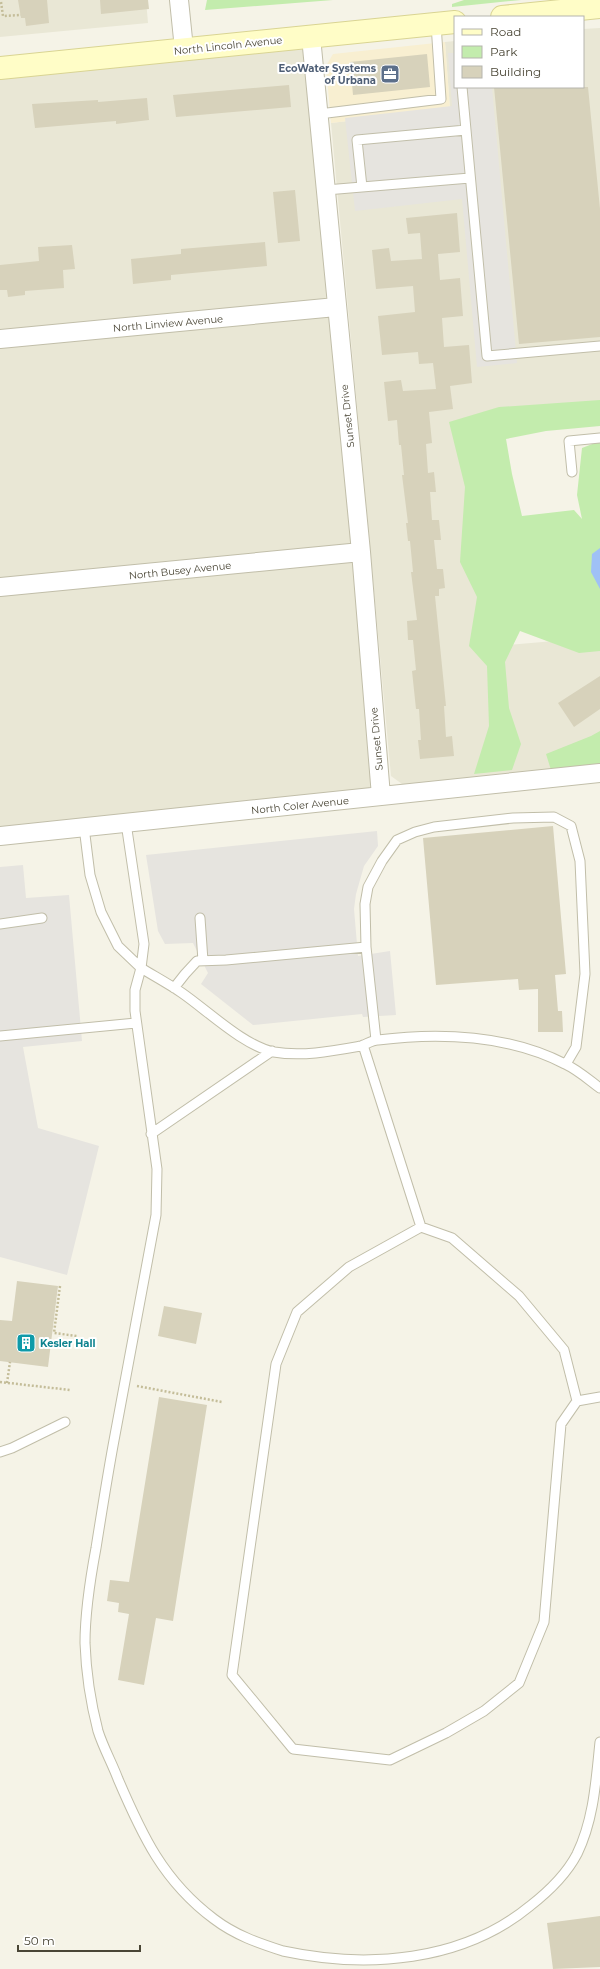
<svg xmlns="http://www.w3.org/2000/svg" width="600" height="1969" font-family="Montserrat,sans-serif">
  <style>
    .residential { fill: #e9e7d5 }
    .commercial { fill: #f8efd1 }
    .green { fill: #c3ecad }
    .parking { fill: #e6e4df }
    .water { fill: #9fc1f6 }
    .building { fill: #d7d2bb }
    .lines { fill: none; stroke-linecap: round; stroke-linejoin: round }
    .service-casing { stroke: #c1bea9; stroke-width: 11 }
    .minor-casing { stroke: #c1bea9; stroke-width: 20 }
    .secondary-casing { stroke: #d9d493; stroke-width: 24 }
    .path { stroke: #c4bd99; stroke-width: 2.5; stroke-dasharray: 2 2; stroke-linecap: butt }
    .service { stroke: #fff; stroke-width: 9 }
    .minor { stroke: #fff; stroke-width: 18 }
    .secondary { stroke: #fffdc7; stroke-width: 22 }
    .labels { text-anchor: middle; stroke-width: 4; stroke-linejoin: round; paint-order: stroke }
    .street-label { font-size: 10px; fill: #494535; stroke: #fff }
    .service-label { font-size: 10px; font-weight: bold; fill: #4e5e75; stroke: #fff; text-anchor: end }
    .culture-label { font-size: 10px; font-weight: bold; fill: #0d838f; stroke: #fff; text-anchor: start }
  </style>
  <rect width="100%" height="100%" fill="#f5f3e7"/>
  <path class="residential" d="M0,0H146L148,23L0,37Z
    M600,28V409L481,421L486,647L600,637V769L409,789L391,776L331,123L450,109L445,42L455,41V87H583V29Z
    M311,37L381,796L0,836V71Z"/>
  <path class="commercial" d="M445,42L450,109L331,123L326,66L333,54Z"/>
  <path class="green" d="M207,0H333L205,10Z
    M464,0H521L452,7V4Z
    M600,400V426L546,431L506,439L512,474L522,516L574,510L582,519L577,495L582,448L600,441V651L579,653L520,631L505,662L509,708L521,744L512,770L474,774L489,726L487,666L469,646L477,597L460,562L465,487L449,422L499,407Z
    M600,731V765L551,770L546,754L591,736Z"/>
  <path class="parking" d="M448,53H455V87H492L517,363L477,367L462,199L355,211L345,118L452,106Z
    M377,831L378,846L364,866L356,894L354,909L358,956L390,951L396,1015L363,1017L362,1014L253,1025L201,984L208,973L193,943L165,944L158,931L146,855Z
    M23,865L26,898L69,895L82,1041L23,1047L38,1128L99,1146L67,1275L0,1257V867Z"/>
  <path class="water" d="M600,548V589L591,572L592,554Z"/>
  <path class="building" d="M18,0H47L49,23L26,26L25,18H21Z
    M100,0H148L149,9L101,14Z
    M427,54L430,87L353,95L350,62Z
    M289,85L291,107L176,117L173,95Z
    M494,87H588L600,209V337L519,344Z
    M147,98L149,120L116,124V121L35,128L32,104L98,100V102Z
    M295,190L300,241L278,243L273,192Z
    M457,213L460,252L438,254L440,280L460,278L463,316L442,318L444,347L469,345L472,383L450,386L453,409L429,412L432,443L426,444L428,473L434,472L436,492H430L432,520H439L441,540H434L437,569H443L445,588L439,589V596H435L446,706H444L446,737L452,736L454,756L420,759L418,740H421L419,709H416L412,671L416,670L413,640H408L407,621L417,620L411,572H413L410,541H408L406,523H408L402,475H404L401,445H399L397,420L388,421L384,382L401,380L403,391L436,389L433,363L419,364L418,352L382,355L378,316L415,312L413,286L376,289L372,250L389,248L391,261L422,259L420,233L408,234L406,218Z
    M265,242L267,266L171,275V280L133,284L131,259L181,254V249Z
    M72,245L75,269L63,270L64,288L25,291V295L8,297L7,290H0V265L39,261L38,247Z
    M600,676V709L574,727L558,703Z
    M553,826L566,974L555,975L558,1011H562L563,1032H538V989L519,990L518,979L436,985L423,838Z
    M17,1281L58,1286L48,1367L0,1361V1320L12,1321Z
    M164,1306L202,1313L196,1344L158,1336Z
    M159,1397L207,1405L173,1621L156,1618L144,1685L118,1680L129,1614L118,1612L119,1603L107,1601L110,1580L129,1582Z
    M600,1916V1967L553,1969L547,1923Z"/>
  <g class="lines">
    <defs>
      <path id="service" d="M462,87L487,356L600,346
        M319,114L441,99L436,24
        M466,130L357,140L362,187L470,178
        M326,190L362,187
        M572,472L569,441L600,438
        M126,823L144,944L141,968
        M84,827L90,875L101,912L118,946L141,968
        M200,918L203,961
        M0,924L42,918
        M366,947L365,904L368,887L382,861L397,840L415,832L434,827L513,818L554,817L571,826L580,861L585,974L576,1047L566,1064
        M174,988L185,974L197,961L226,960L366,947L376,1040
        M0,1036L136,1023
        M363,1045L421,1227
        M600,1088C589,1080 578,1070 565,1064C509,1035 440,1032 378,1040C372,1040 367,1044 361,1046C333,1051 302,1057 274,1052C244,1046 208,1011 182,993C169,984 154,976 141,968L135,990V1011L157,1169L156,1215C143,1288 129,1361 115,1435C108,1472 102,1510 96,1548C90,1580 85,1611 85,1643C86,1671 91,1704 98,1731C103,1747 112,1763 118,1779C142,1835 163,1881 214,1919C235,1935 258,1943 283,1951C367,1969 462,1962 530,1906C548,1892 566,1875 577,1854C594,1819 596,1780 600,1742
        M151,1134L272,1051
        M577,1401L564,1350L519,1296L452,1238L421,1227L349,1267L297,1312L276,1364L232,1675L293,1749L390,1760L446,1733L484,1711L519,1683L544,1622L561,1424L577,1401L600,1397
        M0,1452L12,1448L65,1422"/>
      <path id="minor" d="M179,0L184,49
        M311,37L361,552L381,796
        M0,339L336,307
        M0,587L361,552
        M0,836L600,773"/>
      <path id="secondary" d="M502,17L600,7
        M0,68L455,22"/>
    </defs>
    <use href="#service" class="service-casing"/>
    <use href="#minor" class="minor-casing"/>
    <use href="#secondary" class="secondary-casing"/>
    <path class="path" d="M1,2L3,16L21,15
      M60,1286L54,1333L77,1336
      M0,1382L70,1390
      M7,1383L10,1362
      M137,1386L222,1402"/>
    <use href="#service" class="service"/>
    <use href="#minor" class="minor"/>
    <use href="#secondary" class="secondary"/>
  </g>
  <defs>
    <symbol id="office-square" viewBox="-11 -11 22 22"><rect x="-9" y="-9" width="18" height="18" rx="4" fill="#5c6f8a" stroke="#fff"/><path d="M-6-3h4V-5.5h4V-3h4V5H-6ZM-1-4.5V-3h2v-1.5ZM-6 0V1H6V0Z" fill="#fff"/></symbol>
    <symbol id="building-square" viewBox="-11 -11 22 22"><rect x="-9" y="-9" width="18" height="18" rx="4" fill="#0f9aa8" stroke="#fff"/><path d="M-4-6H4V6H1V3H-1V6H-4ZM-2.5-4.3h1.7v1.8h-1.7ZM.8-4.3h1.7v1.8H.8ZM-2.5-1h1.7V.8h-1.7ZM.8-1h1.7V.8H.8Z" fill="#fff"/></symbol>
  </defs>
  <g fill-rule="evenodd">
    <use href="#office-square" x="379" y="63" width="22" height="22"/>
    <use href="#building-square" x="15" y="1332" width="22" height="22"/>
  </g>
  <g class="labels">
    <g class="street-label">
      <text transform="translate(228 45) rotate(-6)" y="4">North Lincoln Avenue</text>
      <text transform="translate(168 323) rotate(-5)" y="4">North Linview Avenue</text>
      <text transform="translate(347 416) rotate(-96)" y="4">Sunset Drive</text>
      <text transform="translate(180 570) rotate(-6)" y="4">North Busey Avenue</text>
      <text transform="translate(376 739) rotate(-95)" y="4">Sunset Drive</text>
      <text transform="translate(300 805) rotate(-6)" y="4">North Coler Avenue</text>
    </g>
    <g class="service-label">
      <text x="376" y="72">EcoWater Systems<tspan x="376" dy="12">of Urbana</tspan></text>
    </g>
    <g class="culture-label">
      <text x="40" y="1347">Kesler Hall</text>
    </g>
  </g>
  <rect x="454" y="16" width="130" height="72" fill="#ffffff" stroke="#b6b5ae"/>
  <rect x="462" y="29" width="20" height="6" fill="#fffdc7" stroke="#b6b5ae"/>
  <text x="490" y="36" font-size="12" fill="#494535">Road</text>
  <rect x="462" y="46" width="20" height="12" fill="#c3ecad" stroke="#b6b5ae"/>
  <text x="490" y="56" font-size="12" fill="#494535">Park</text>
  <rect x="462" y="66" width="20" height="12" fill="#d7d2bb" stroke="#b6b5ae"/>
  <text x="490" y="76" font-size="12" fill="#494535">Building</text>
  <path d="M18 1945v6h122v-6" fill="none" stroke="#494535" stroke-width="2"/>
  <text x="24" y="1945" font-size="12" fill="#494535" stroke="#ffffff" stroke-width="3" paint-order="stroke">50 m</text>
</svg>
